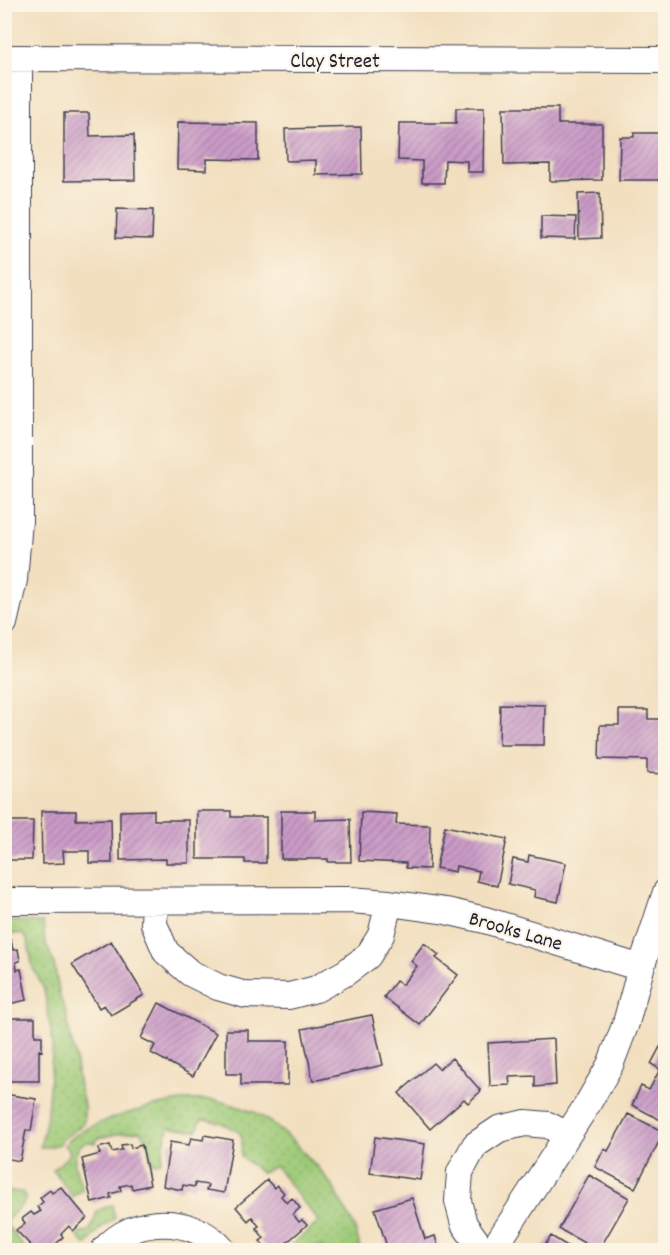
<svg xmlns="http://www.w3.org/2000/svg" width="670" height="1255" font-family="Dekko,sans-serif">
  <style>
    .grass { fill: url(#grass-dots); stroke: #5f7658; stroke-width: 1.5 }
    .building { fill: url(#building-hatch) }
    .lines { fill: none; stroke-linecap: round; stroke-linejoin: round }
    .minor-casing { stroke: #413e4f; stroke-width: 28 }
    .minor { stroke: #fff; stroke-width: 26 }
    .labels { text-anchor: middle; stroke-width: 4.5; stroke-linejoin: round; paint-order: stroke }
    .street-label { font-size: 21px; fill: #22223b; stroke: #fcf5e5 }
  </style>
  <defs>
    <pattern id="grass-dots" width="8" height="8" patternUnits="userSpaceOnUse" patternTransform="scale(1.5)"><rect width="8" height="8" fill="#9cc976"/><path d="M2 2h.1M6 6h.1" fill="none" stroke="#86ac67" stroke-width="1.8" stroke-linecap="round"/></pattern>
    <pattern id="building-hatch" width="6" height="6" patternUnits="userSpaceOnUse" patternTransform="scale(1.5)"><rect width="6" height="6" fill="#ca9bc7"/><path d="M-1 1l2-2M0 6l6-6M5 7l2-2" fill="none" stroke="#a47ea3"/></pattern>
  </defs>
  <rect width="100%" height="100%" fill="#fcf5e5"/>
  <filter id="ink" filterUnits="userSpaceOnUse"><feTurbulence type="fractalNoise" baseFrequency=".0167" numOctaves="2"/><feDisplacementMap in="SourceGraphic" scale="12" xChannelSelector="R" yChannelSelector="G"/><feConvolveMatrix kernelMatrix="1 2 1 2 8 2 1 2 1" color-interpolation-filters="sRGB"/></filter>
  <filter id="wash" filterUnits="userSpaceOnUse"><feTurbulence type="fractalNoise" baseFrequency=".008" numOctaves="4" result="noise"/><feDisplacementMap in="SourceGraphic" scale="24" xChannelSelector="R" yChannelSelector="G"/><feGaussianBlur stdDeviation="1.35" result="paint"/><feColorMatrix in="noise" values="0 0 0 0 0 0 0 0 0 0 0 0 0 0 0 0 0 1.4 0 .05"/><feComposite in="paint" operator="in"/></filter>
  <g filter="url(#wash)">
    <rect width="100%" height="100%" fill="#f2dfbf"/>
    <path class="grass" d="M5,921L43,922L45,941L54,963L60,997L66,1012L70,1036L75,1055L78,1081L84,1105V1122L79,1127L64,1138L60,1144L48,1147H40L46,1122L53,1044L44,989L33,968L27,939L22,934L5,933Z
      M189,1100H212L227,1103L254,1112L269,1121L290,1138L322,1172L333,1187L354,1226L361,1250H324L323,1248L315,1246L303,1250H291V1245L319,1222L275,1166L262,1173L241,1157L242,1138L239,1132L222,1123L204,1119L200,1121L197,1131L170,1127C163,1137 164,1150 161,1162L155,1163L151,1161C149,1151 148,1138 140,1131L117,1134L98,1138L95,1143C80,1138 73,1152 75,1166C77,1175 81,1182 82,1190L73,1197L53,1170L67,1157L70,1153L68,1148L64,1146C80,1122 160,1103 189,1100Z
      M5,1191L22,1192L26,1198L23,1204L8,1218L7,1225L26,1250H5Z
      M112,1205L115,1218L102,1227L86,1245L77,1236L81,1232L89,1231C100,1217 87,1212 112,1205Z"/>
    <g id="blocks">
      <path class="building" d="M456,108H484L483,172H467V161L445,160L444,183H422V161L398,160L399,123H456Z
        M503,108H558V124H602V180L550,181V164L504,165Z
        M64,113H89L90,136L134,135L135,180L64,181Z
        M178,122L258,123V160L207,159V170L177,169Z
        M361,127L362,174L316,175V160L286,161L285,129Z
        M634,133H666V180H619L620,137H634Z
        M600,193L601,238L579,239L578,194Z
        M117,209L153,210L152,239L116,238Z
        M541,216L576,217L575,239L541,238Z
        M500,704L545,705L544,745H499Z
        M619,710H648V719H666V774L647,773V760L599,759L600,725H619Z
        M154,810V820H189V863H166V859L120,860V811Z
        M41,811H76V820L111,819L112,863H89V851H63L64,863L42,864Z
        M197,811H231V817H266V863H245V859H197Z
        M281,811H315V820L350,819L351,862H328V859H281Z
        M361,812L397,814L396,824L430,825L429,869L406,868V863L359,861Z
        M5,821H33L32,860H5Z
        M445,826L507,839L497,886L477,881L479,871L456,866L455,872L436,868Z
        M529,855L566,863L558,902L534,897L535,890L508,884L513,859L528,862Z
        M11,940L13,950L18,949L20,961L16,962L17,970L21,969L27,1000L4,1005V941Z
        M111,941L144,995L111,1015L104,1005L99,1008L72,964Z
        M424,943L439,955L436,958L458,975L420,1025L384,997L396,981L402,985L417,966L411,961Z
        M159,1003L216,1033L193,1076L151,1053L155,1045L141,1038Z
        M372,1015L383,1065L313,1081L302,1029Z
        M4,1018H35V1036H42V1051L39,1050V1081H4Z
        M226,1030H248V1041H288V1085H241V1074H226Z
        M554,1039L556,1085L535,1087V1076L509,1077L510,1085L490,1086L488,1043Z
        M660,1047L666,1050V1123L632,1105L641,1086L649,1090L660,1069L651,1064Z
        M452,1058L481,1091L468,1103L464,1099L430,1129L399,1093L433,1063L439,1069Z
        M4,1094L36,1099L31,1131L26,1130L20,1161L4,1158Z
        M628,1114L664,1132L635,1188L595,1167L604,1149L608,1151Z
        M204,1135L233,1140L224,1193L206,1190L208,1185L195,1183V1187L183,1185L182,1190L163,1186L170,1142L189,1145L191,1138L203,1140Z
        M375,1137L425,1144L420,1180L370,1173Z
        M130,1144L131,1148L142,1145L150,1185L132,1189L131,1184L120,1186L121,1191L110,1194L111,1198L92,1203L82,1159L100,1154L98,1148L110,1145L112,1152L122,1150L121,1145Z
        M589,1175L629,1198L599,1250H597L559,1229Z
        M267,1180L274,1188L277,1185L284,1193L281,1196L287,1203L292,1198L300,1208L293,1214L299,1222L302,1220L307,1225L278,1250H268L260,1241L264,1238L256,1228L259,1226L252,1217L248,1221L236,1207Z
        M61,1187L87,1218L73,1231L69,1226L61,1234L63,1237L55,1245L58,1248L55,1250H35L16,1230L25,1223L22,1219L31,1212L34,1215L41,1211L37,1207L43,1202L40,1198L50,1190L52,1193Z
        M412,1198L425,1239L435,1236L439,1250H388L375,1209Z
        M551,1236L574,1250H542Z"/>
    </g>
  </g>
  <g filter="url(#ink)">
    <use href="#blocks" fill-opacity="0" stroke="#413e4f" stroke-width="1.5"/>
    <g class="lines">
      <defs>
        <path id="minor" d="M4,58L666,60
          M4,623L14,580L19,521V58
          M4,901L350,900L389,903L446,911L485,920L641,968
          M155,901L154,924L166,952L190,973L218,987L246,995L289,996L316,989L345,973L368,956L381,935L389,903
          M104,1250C134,1215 193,1215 223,1250
          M485,1250L479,1245L464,1224L458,1201L460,1172L475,1145L499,1129L525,1123L548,1125L567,1135
          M493,1250L587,1105L610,1065L626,1023L641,968L666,892"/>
      </defs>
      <use href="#minor" class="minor-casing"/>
      <use href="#minor" class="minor"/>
    </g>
  </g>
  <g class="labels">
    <g class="street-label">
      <text x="335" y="67">Clay Street</text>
      <text transform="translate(516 930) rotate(16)" y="7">Brooks Lane</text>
    </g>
  </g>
  <rect width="670" height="1255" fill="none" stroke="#fcf5e5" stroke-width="24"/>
</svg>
